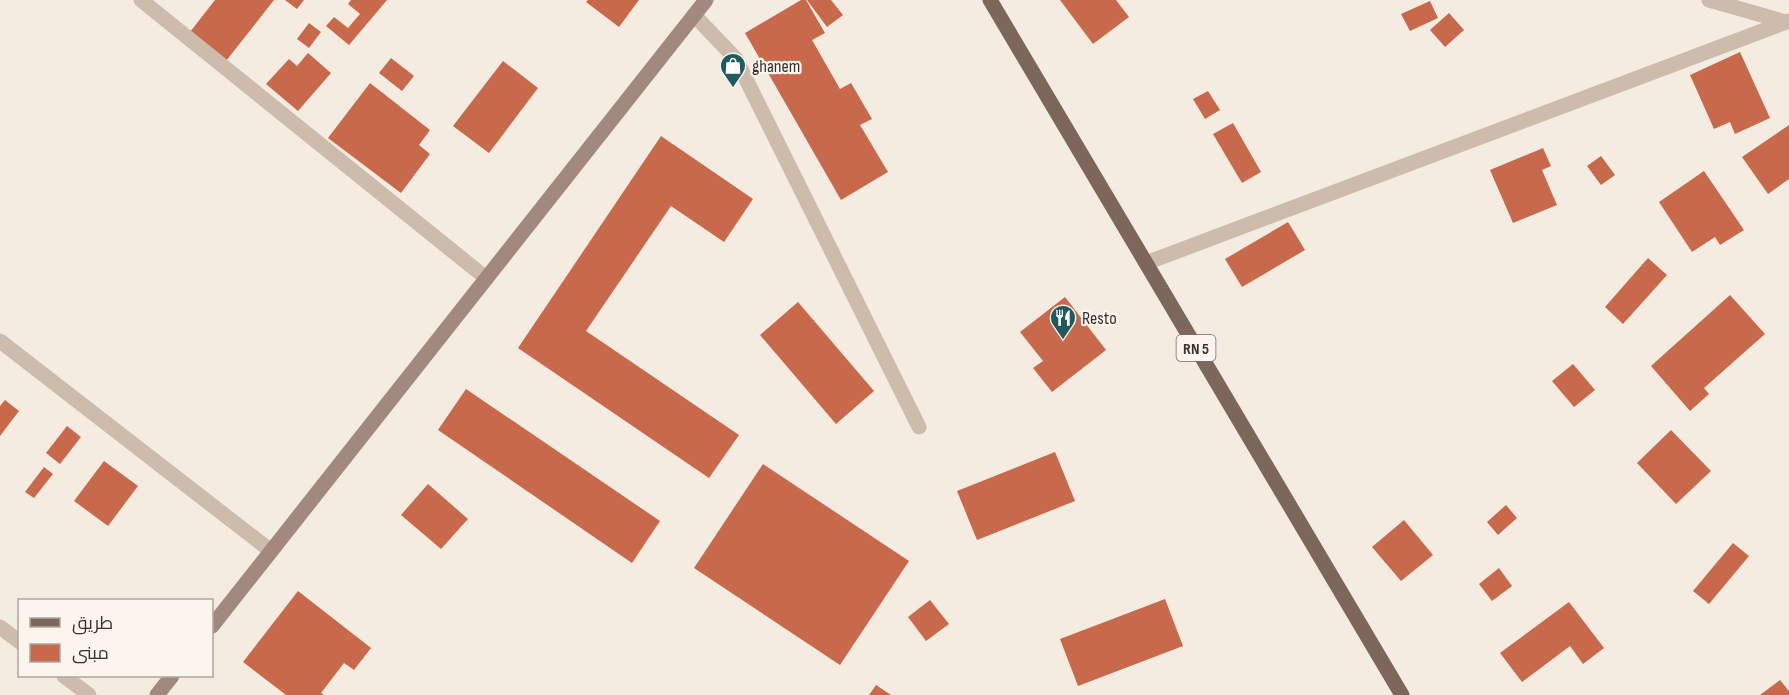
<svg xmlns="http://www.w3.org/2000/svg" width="1789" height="695" font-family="'Sofia Sans Condensed',Cairo,sans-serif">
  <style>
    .building { fill: #c8694b }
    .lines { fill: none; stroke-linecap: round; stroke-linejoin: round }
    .street { stroke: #cdbbac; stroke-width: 15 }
    .secondary { stroke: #a18a7d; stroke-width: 15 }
    .primary { stroke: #7d675c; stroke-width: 15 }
    .labels { text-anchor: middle; stroke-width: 4.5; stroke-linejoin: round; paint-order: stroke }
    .shield { fill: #fbf5ee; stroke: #756b66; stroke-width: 1.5 }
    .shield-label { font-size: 16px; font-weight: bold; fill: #3b302b }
    .poi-label { font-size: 18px; fill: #3b302b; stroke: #fbf5ee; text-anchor: start }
  </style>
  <rect width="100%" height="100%" fill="#f4ebe1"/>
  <path class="building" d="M215,0H274L226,61L190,32Z
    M285,0H304L297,9Z
    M351,0H387L349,45L326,26L334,17L348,28L360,14L348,4Z
    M588,0H639L619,27L586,2Z
    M801,0H806L825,33L812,40L840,89L851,83L872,119L860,125L888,172L841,200L745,33Z
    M807,0H831L843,15L827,27Z
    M1060,0H1116L1129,17L1093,44Z
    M1430,1L1438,18L1410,31L1401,14Z
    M1449,13L1464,30L1445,47L1430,30Z
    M309,23L321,32L309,48L297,39Z
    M1740,52L1770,118L1735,134L1730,122L1714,129L1690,75Z
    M308,53L331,73L298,111L266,84L289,59L297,66Z
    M391,58L414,76L402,91L379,73Z
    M503,61L538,88L489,153L453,126Z
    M370,83L430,130L419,145L430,154L401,193L328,138Z
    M1208,91L1220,110L1205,119L1193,99Z
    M1233,123L1261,172L1242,183L1213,134Z
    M1789,125V179L1768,194L1742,157Z
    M661,136L753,199L724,242L671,206L586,331L739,435L709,478L518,348Z
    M1543,148L1551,166L1542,170L1557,205L1513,223L1490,170Z
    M1601,156L1615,175L1601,185L1587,166Z
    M1704,171L1744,230L1720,245L1715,237L1692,252L1659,202Z
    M1288,222L1305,250L1242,287L1225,259Z
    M1648,258L1667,275L1623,324L1605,307Z
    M1730,295L1765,334L1704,388L1709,394L1690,411L1651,366Z
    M1065,297L1106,350L1052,392L1033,368L1043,361L1020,332Z
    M798,302L874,391L836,424L760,335Z
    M1573,364L1595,390L1574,407L1552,381Z
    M466,389L660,521L632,563L438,430Z
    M5,400L19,411L0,436V406Z
    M67,426L81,437L60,464L46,453Z
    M1671,430L1711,471L1676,504L1637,463Z
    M1055,452L1075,501L977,540L957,491Z
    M104,461L138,486L108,526L74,501Z
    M763,464L909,561L840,665L694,568Z
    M44,467L53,474L34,498L25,492Z
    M428,484L468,519L441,549L401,515Z
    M1506,505L1517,518L1498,535L1487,522Z
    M1404,520L1433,555L1401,581L1372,547Z
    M1733,543L1749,556L1709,604L1693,591Z
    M1499,568L1512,586L1492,601L1479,584Z
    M298,591L371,648L354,670L344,663L321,693L324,695H286L243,662Z
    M1165,599L1183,646L1078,686L1060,639Z
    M930,600L949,624L926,641L908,617Z
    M1569,602L1604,648L1583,664L1570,646L1522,682L1500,653Z
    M1780,680L1789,691V695H1760Z
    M876,685L891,695H869Z"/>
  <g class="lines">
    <path class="street" d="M141,0L486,278
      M1709,0L1786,22
      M694,15L736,59L919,427
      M1146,263L1789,21
      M0,341L271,551
      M0,627L20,642
      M64,676L89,695"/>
    <path class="secondary" d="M212,626L706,0
      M157,695L172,676"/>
    <path class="primary" d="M990,0L1402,695"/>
  </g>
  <defs>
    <symbol id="shop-pin" viewBox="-11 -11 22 30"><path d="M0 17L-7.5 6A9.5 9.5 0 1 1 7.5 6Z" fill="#1f5a5e" stroke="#fbf5ee"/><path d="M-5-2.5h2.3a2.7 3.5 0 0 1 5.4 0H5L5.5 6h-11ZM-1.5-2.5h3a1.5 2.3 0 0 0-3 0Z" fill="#fff"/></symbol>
    <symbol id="restaurant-pin" viewBox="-11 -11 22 30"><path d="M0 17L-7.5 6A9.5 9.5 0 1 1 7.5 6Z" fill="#1f5a5e" stroke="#fbf5ee"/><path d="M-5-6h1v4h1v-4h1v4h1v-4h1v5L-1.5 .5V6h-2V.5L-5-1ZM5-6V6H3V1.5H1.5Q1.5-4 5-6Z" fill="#fff"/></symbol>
  </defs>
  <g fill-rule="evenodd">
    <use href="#shop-pin" x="718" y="51" width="30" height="40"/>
    <use href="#restaurant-pin" x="1048" y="303" width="30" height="40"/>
  </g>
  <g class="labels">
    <rect class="shield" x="1176.5" y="335" width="39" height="26" rx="4.5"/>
    <g class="shield-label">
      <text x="1196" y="354">RN 5</text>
    </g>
    <g class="poi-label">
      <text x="752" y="72">ghanem</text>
      <text x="1082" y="324">Resto</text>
    </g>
  </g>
  <rect x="18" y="599" width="195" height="78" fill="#fbf5ee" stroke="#aea6a0" stroke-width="1.5"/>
  <rect x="30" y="618" width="30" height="9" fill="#7d675c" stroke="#aea6a0" stroke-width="1.5"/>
  <text x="72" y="629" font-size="18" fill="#3b302b">طريق</text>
  <rect x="30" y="644" width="30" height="18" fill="#c8694b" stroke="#aea6a0" stroke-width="1.5"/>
  <text x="72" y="659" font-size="18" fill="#3b302b">مبنى</text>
</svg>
